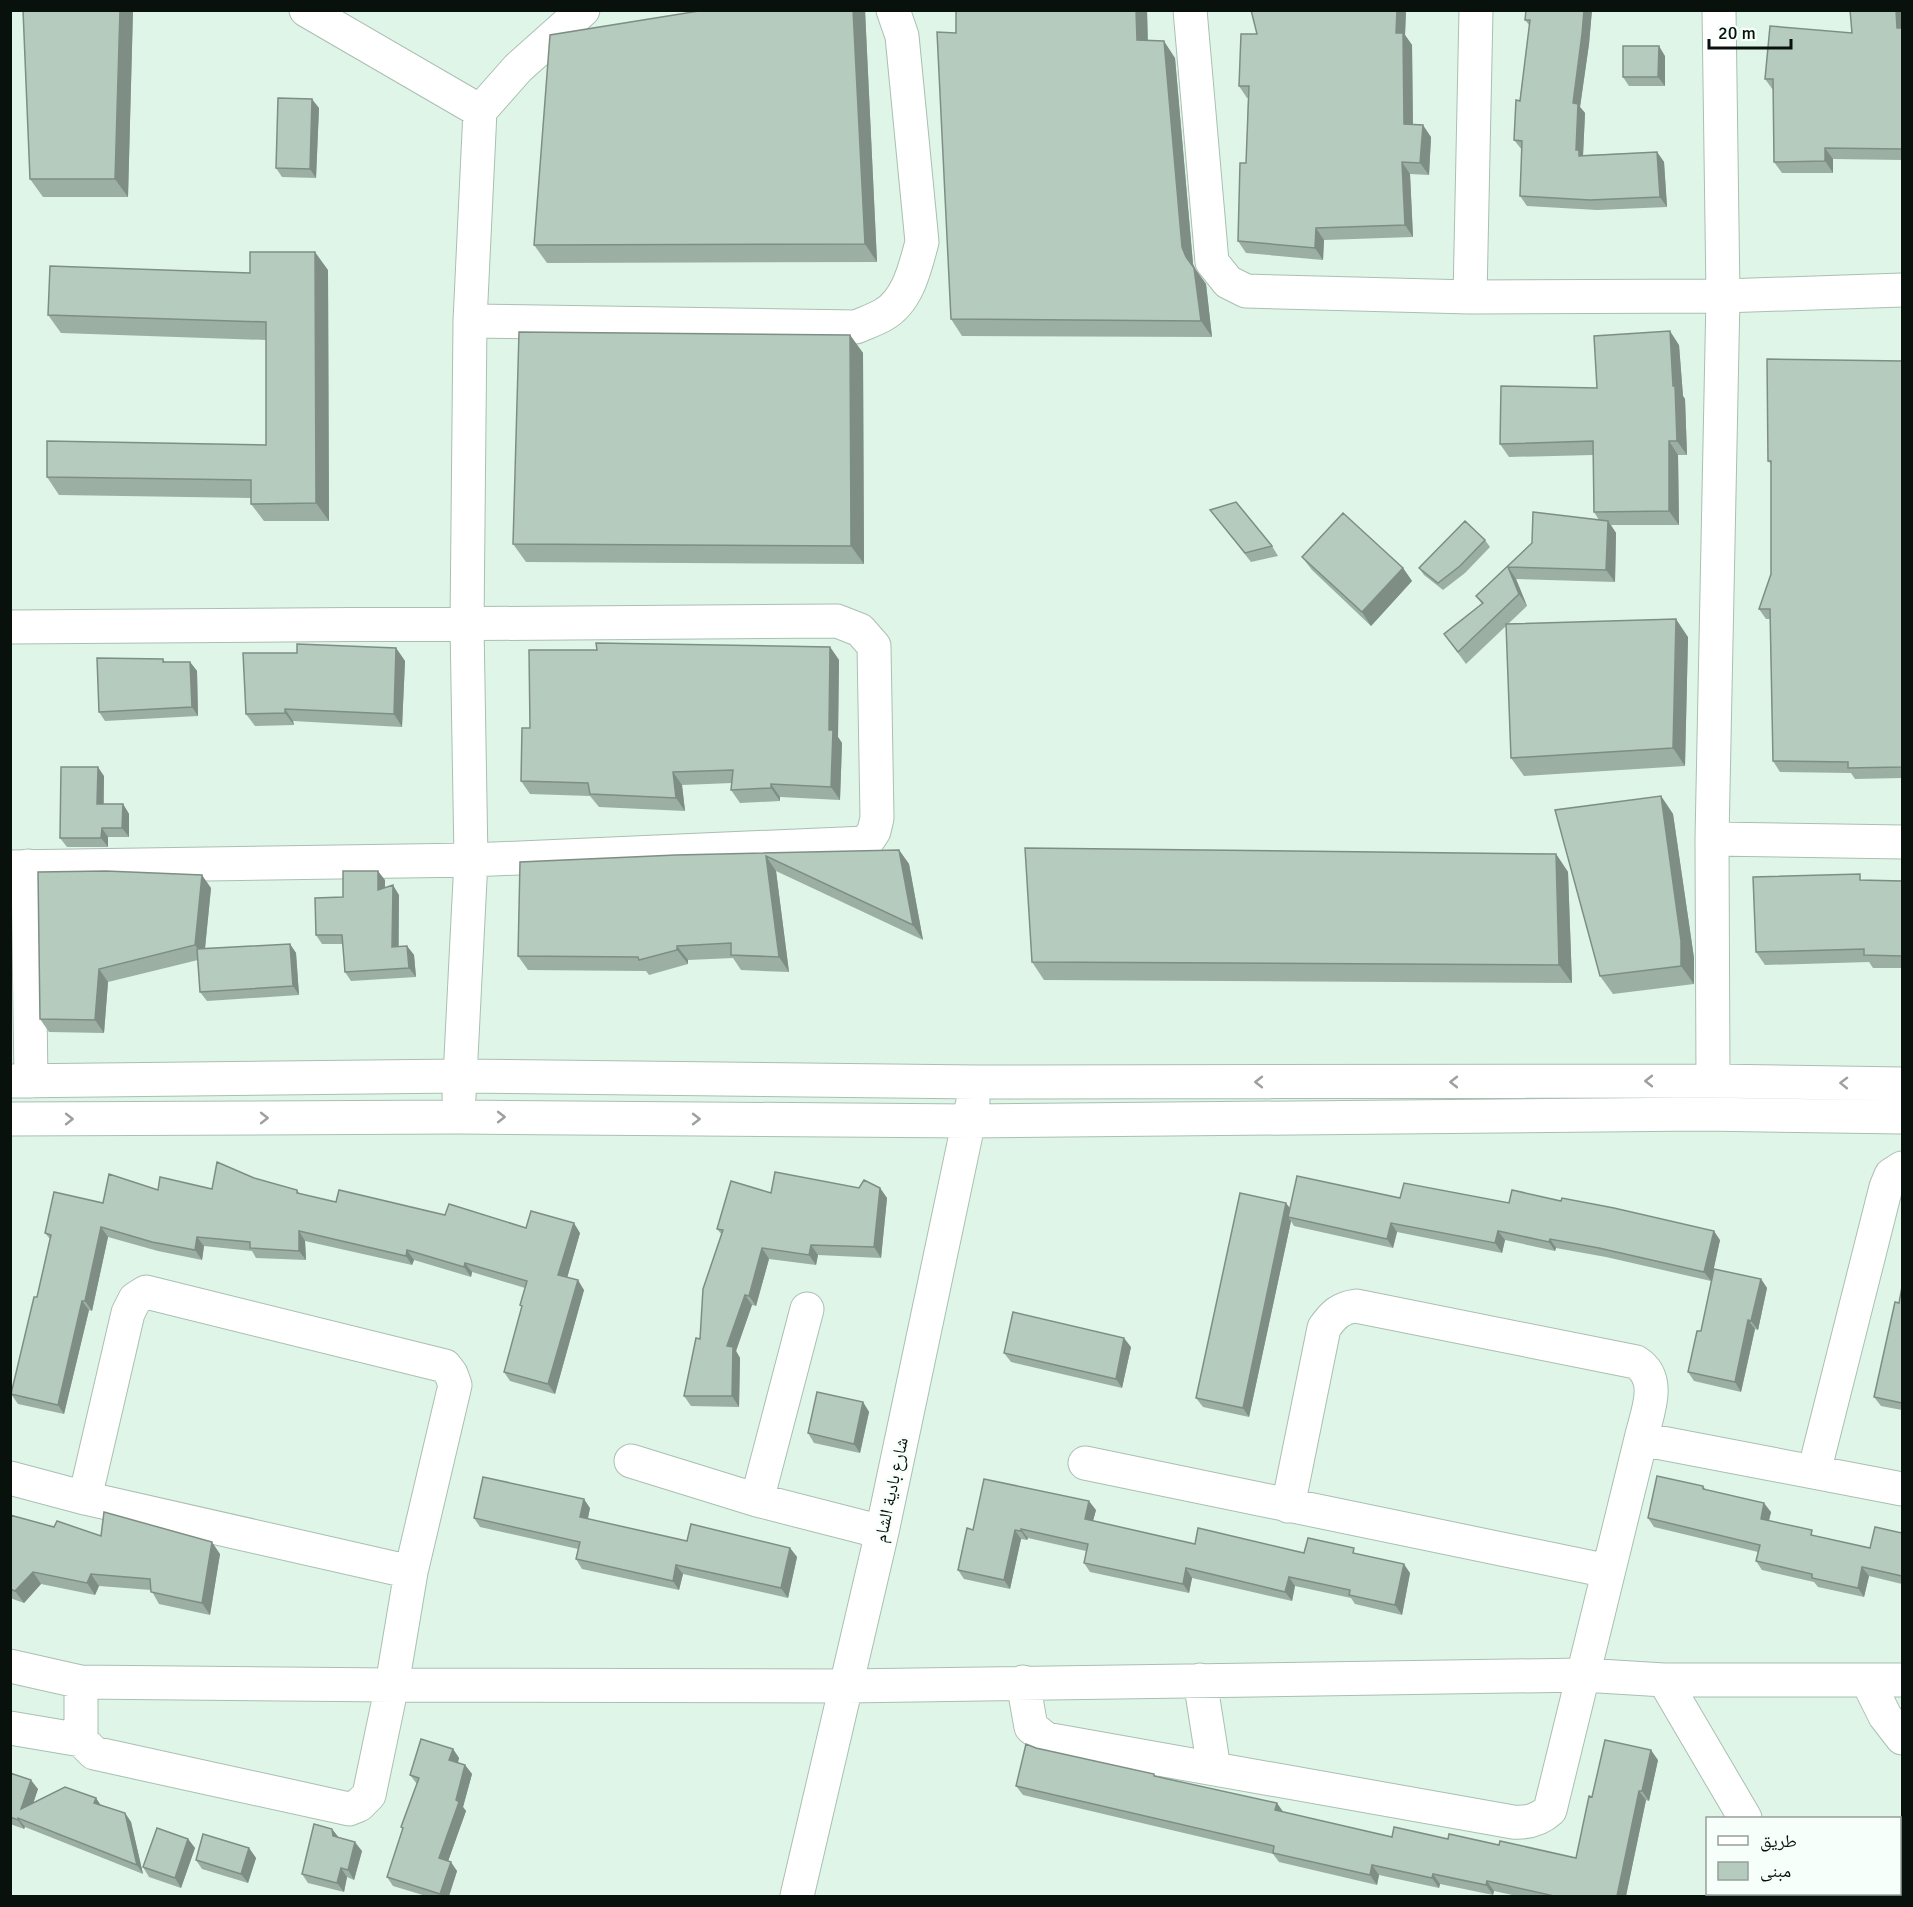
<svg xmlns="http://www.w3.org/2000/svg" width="1913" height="1907" font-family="Signika,'Noto Naskh Arabic',sans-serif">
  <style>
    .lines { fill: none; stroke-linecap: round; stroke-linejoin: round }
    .minor-casing { stroke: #aabfb2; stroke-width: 35 }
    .minor { stroke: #fff; stroke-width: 33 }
    .wall { fill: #9cafa3 }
    .shaded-wall { fill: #7f8e85 }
    .building { fill: #b5cbbe; stroke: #7f8e85; stroke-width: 1.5 }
    .oneway { stroke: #9da09e }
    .labels { text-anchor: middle; stroke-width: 4.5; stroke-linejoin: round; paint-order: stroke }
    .street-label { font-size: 18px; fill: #09110d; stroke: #f6fff9 }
  </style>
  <rect width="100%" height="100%" fill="#dff5e8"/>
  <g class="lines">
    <defs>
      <path id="minor" d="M306,10L480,111
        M1190,10L1212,262L1228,282L1246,291L1470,297L1723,296L1902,290
        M1470,297L1476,10
        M470,321L856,327C865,323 874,320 883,315C908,301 915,268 922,242L902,36L893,10
        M10,627L837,621L860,630L874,646L877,818L874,831L866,843L471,860L10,867
        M1712,839L1902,842
        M28,866L31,1081
        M10,1081L460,1076L977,1082L1713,1081L1902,1084
        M1713,1081L1712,839L1723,296L1719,10
        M459,1097L471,860L467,625L470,321L480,111L518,68L583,10
        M10,1119L458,1117L970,1121L1702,1114L1902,1117
        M1641,1439L1902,1489
        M631,1461L757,1500L882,1532
        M1085,1463L1608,1571
        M1814,1472L1886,1187L1891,1175L1902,1168
        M10,1478L85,1498
        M757,1500L807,1309
        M10,1666L81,1682L392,1685L847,1686L1583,1675L1664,1680H1902
        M1200,1680L1214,1769
        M1664,1680L1745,1818
        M1867,1680L1885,1716L1902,1738
        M81,1682V1740L94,1753L349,1809L359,1805L369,1795L392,1685L411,1572L455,1385L451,1374L445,1366L146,1292L135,1299L128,1313L85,1498L411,1572
        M1023,1682L1031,1727L1046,1739L1513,1822C1528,1823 1539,1820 1550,1810L1641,1439C1647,1413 1663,1379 1636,1362L1356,1306C1340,1308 1333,1315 1324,1328L1288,1506
        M10,1728L81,1740
        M1789,1894L1791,1896
        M797,1896L882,1532L973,1101"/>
    </defs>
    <use href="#minor" class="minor-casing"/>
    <use href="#minor" class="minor"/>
  </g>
  <path class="wall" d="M23,10H133L128,197H43L30,179Z
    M705,10H865L877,262L547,263L534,245Z
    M956,10H1147L1148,41L1175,58L1193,264L1196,270L1206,284L1212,337L962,336L951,319Z
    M1251,10H1406L1405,35L1412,45L1413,125L1431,137L1429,175L1410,174L1413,237L1324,240L1323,260L1246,253L1238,241L1246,163L1248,98H1247L1239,86L1257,34Z
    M1526,10H1592L1589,44L1580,107L1585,113L1583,155L1657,152L1664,162L1667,207L1597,210L1527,206L1520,196L1522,150L1514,140L1530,26L1525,20Z
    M1902,10V160L1833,159V173H1782L1774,162L1773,90L1765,79Z
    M1665,56V86H1629L1623,77Z
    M319,108L316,178L282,177L276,168Z
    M328,270L329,521H264L251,504V498L59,495L47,477L266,445V340L61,333L48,315L250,273Z
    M850,335L863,353L864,564L526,562L513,544Z
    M1679,345L1683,396L1685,399L1687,455H1678L1679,525H1611L1616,533L1615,582L1516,579L1527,606L1508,624L1688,637L1685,766L1524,776L1511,758L1506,626L1466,664L1444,634L1482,604L1476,596L1532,543L1599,520L1594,512L1593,455L1509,457L1500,444L1597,388Z
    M1902,361V778L1855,779L1851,773L1780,772L1773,761L1770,619H1766L1759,609L1771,574V464L1768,461Z
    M1210,510L1272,546L1278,556L1251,562Z
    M1485,540L1490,547L1465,573L1443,590L1424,575L1419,568Z
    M1302,557L1403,568L1412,581L1371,626L1312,570Z
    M830,647L839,660L838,737L842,743L840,800L780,797V801L740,803L731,790L732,783L682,785L685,811L599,807L590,796L530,794L521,781L530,728L597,650Z
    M396,648L405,661L402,727L293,721L294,725L255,726L246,714L297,653Z
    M163,659L165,662H190L197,671L198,716L105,721L99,712Z
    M104,776V804H123L129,814V837H108V847H67L60,838Z
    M1661,796L1673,814L1694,958V984L1613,994L1600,976Z
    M899,850L909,864L923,940L776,871L789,972L741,970L733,958L688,960V964L649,975L646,971L528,970L518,956L520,862Z
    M1556,854L1568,872L1572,983L1044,980L1032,962Z
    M38,872L211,888L205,949L290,944L296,953L299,995L207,1001L200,992L198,960L108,982L104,1033L49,1032L40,1019Z
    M385,880V888L399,895V946H407L414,955L416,977L351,981L345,972L343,944H322L316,935L343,897Z
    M1865,880L1902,881V968H1873L1869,962L1765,965L1756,952Z
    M254,1178L297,1190L300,1194L336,1202L445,1215L526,1228L580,1233L567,1278L584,1290L555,1394L510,1381L504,1372L522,1307L520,1305L525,1288L472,1272L471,1277L414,1260L412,1265L305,1241L306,1260L256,1258L252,1251L204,1246L202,1260L158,1251L108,1237L92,1311L89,1310L64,1414L18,1404L11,1394L37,1297L50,1239L45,1233L103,1203L158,1190L212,1189Z
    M859,1188H880L887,1198L881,1258L818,1255L816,1265L769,1259L756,1306L752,1305L736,1351L740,1358L739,1407L691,1406L684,1396L700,1339L722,1235L717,1229L771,1193Z
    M1400,1198L1509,1203L1720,1240L1711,1281L1606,1257L1556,1248L1555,1251L1505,1240L1502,1253L1397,1232L1393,1248L1294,1226L1291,1221L1249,1417L1203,1407L1196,1398L1290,1208Z
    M1761,1279L1767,1288L1758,1330L1755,1329L1741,1392L1694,1381L1688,1372L1701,1331Z
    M1902,1287V1410L1881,1406L1874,1397L1899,1303Z
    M1131,1347L1122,1388L1011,1362L1004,1353Z
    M863,1402L869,1412L860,1453L814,1443L808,1433Z
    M1703,1486L1706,1490L1771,1512L1769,1521L1816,1536L1870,1548L1902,1533V1584L1869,1576L1864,1597L1818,1587L1814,1582L1762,1570L1756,1561L1758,1552L1654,1527L1648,1518Z
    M590,1508L588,1519L687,1541L790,1548L797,1557L788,1598L683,1574L679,1590L582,1569L576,1559L578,1549L480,1527L474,1518Z
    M1096,1510L1093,1521L1195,1544L1304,1553L1358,1554L1410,1573L1402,1615L1355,1604L1351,1598L1295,1586L1292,1601L1192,1578L1189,1593L1090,1572L1084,1563L1086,1551L1028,1538L1027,1540L1021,1539L1010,1589L964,1579L958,1570L973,1530Z
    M10,1515L54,1527L101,1536L220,1554L210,1615L159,1604L151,1590L99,1586L95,1595L41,1584L24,1603L10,1598Z
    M1036,1748L1154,1774L1155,1776L1283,1812L1392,1837L1448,1839L1499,1845L1576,1858L1592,1797L1658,1760L1649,1801L1646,1800L1626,1896H1517L1494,1891L1493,1895L1440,1884L1439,1888L1379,1875L1377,1885L1279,1862L1273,1854L1023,1795L1016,1786Z
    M453,1749L459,1758L458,1763L465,1765L472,1774L463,1807L466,1811L448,1861L457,1871L449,1896H426L393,1886L387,1877L403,1829L401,1827L417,1784L410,1775Z
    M10,1773L38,1789L33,1803L96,1798L100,1805L125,1813L131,1822L143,1874L25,1827L24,1829L10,1824Z
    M332,1829L339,1838L362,1851L354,1880L347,1877L344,1892L308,1883L302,1874Z
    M188,1839L195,1848L181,1888L149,1877L143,1867Z
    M249,1848L256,1858L248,1883L202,1869L196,1860Z"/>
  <path class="shaded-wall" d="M120,10H133L128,197L115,179Z
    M853,10H865L877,262L865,244Z
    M1136,10H1147L1148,57L1137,40Z
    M1397,10H1406L1405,35L1412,45L1413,136L1404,124L1396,33Z
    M1584,10H1592L1589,44L1580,107L1585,113L1583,156H1579L1576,150L1573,103Z
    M1896,10H1902V36L1897,28Z
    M1164,41L1175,58L1193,264L1196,270L1206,284L1212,337L1201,321L1186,257L1182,247Z
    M1659,46L1665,56V86L1658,77Z
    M312,99L319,108L316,178L310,169Z
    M1423,125L1431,137L1429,175L1420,163Z
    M1825,148L1833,159V173L1825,161Z
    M1657,152L1664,162L1667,207L1660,197Z
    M1402,162L1410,174L1413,237L1405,225Z
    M1316,228L1324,240L1323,260L1315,248Z
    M315,252L328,270L329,521L316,503Z
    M1670,331L1679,345L1683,396L1685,399L1687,455L1677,441Z
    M850,335L863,353L864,564L851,546Z
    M1669,441L1678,455L1679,525L1669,511Z
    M1608,521L1616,533L1615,582L1606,570Z
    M1508,567L1516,579L1527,606L1519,594Z
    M1403,568L1412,581L1371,626L1362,612Z
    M1676,619L1688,637L1685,766L1673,748Z
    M830,647L839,660L838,737L842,743L840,800L831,787L829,730Z
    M396,648L405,661L402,727L394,714Z
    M190,662L197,671L198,716L192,707Z
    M285,709L293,721L294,725L285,713Z
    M98,767L104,776L103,813L97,804Z
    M673,772L682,785L685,811L676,798Z
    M771,784L780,797V801L771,788Z
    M1661,796L1673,814L1694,958V984L1681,966Z
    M123,804L129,814V837L122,828Z
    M102,828L108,837V847L101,838Z
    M899,850L909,864L923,940L913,925Z
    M1556,854L1568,872L1572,983L1559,965Z
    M766,856L776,871L789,972L779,957Z
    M378,871L385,880V899L378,890Z
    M202,875L211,888L204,958L195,945Z
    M393,885L399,895L398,956L392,947Z
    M290,944L296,953L299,995L293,986Z
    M407,946L414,955L416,977L409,968Z
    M677,946L688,960V964L677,950Z
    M99,969L108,982L104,1033L95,1020Z
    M10,994L12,1047L11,1062H10Z
    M880,1188L887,1198L881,1258L874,1247Z
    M1286,1203L1293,1212L1288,1217L1291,1221L1249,1417L1243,1408Z
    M574,1223L580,1233L565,1285L558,1275Z
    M1391,1223L1397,1232L1393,1248L1387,1239Z
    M101,1227L108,1237L92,1311L85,1301Z
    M299,1231L305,1241L306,1260L299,1251Z
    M1498,1231L1505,1240L1502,1253L1495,1243Z
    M1714,1231L1720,1240L1711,1281L1704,1272Z
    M197,1237L204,1246L202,1260L195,1250Z
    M1550,1239L1556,1248L1555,1251L1549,1242Z
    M811,1245L818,1255L816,1265L809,1255Z
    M762,1248L769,1259L756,1306L749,1296Z
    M407,1250L414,1260L412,1265L406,1256Z
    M465,1263L472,1272L471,1277L464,1267Z
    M1761,1279L1767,1288L1758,1330L1751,1321Z
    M578,1280L584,1290L555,1394L548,1384Z
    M745,1295L752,1305L736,1351L740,1358L739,1407L732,1396L727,1346Z
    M82,1301L89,1310L64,1414L58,1405Z
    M1748,1320L1755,1329L1741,1392L1735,1382Z
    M1124,1338L1131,1347L1122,1388L1116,1379Z
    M863,1402L869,1412L860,1453L854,1444Z
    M584,1499L590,1508L586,1526L580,1517Z
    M1089,1501L1096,1510L1091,1528L1085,1519Z
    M1764,1503L1771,1512L1767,1528L1761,1519Z
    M1021,1529L1028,1538L1027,1540L1021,1531Z
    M1015,1530L1021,1539L1010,1589L1004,1580Z
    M212,1542L220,1554L210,1615L202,1603Z
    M790,1548L797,1557L788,1598L781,1588Z
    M1404,1564L1410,1573L1402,1615L1395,1605Z
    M676,1565L683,1574L679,1590L673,1581Z
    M1862,1567L1869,1576L1864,1597L1858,1588Z
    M1186,1568L1192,1578L1189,1593L1183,1584Z
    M33,1572L41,1584L24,1603L15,1591Z
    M91,1574L99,1586L95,1595L87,1583Z
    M1289,1577L1295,1586L1292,1601L1285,1592Z
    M453,1749L459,1758L456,1769L449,1760Z
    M1651,1750L1658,1760L1649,1801L1642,1791Z
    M465,1765L472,1774L463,1807L466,1811L446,1867L439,1858Z
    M31,1780L38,1789L28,1819L21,1809Z
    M1639,1791L1646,1800L1626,1896H1617Z
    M96,1798L102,1807L94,1803Z
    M1277,1803L1284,1813L1275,1810Z
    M125,1813L131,1822L143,1874L137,1865Z
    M18,1818L25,1827L24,1829L18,1820Z
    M332,1829L339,1838L333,1836Z
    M188,1839L195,1848L181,1888L175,1878Z
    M355,1842L362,1851L354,1880L348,1870Z
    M249,1848L256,1858L248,1883L241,1874Z
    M451,1862L457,1871L449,1896H442L440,1894Z
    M1372,1865L1379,1875L1377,1885L1370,1875Z
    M341,1868L347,1877L344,1892L337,1883Z
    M1433,1874L1440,1884L1439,1888L1432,1878Z
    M1487,1881L1494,1891L1493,1895L1486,1885Z"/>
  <path class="building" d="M23,10H120L115,179H30Z
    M705,10H853L865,244L534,245L550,35Z
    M956,10H1136L1137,40L1164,41L1182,247L1186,257L1194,268L1201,321L951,319L937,32L956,33Z
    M1251,10H1397L1396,33H1403L1404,124L1423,125L1420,163L1402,162L1405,225L1316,228L1315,248L1238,241L1240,163H1246L1249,86H1239L1241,34H1257Z
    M1526,10H1584L1582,34L1573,103L1578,104L1576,150H1579V156L1657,152L1660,197L1590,200L1520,196L1522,141L1514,140L1516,100L1520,101L1530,20H1525Z
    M1850,10H1896L1897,28H1902V149L1825,148V161L1774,162L1773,79H1765L1770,26L1852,33Z
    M1623,46H1659L1658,77H1623Z
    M278,98L312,99L310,169L276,168Z
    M250,252H315L316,503L251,504V480L47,477V441L266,445V322L48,315L50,266L250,273Z
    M1670,331L1673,386H1675L1677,441H1669V511L1594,512L1593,441L1500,444L1501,386L1597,388L1594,336Z
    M519,332L850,335L851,546L513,544Z
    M1767,359L1902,361V767L1848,768V762L1773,761L1770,609H1759L1771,574V461H1768Z
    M1236,502L1272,546L1245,553L1210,510Z
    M1533,512L1608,521L1606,570L1508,567L1519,594L1458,652L1444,634L1483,603L1476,596L1532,543Z
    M1343,513L1403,568L1362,612L1302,557Z
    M1465,521L1485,540L1460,566L1438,583L1419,568Z
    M1676,619L1673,748L1511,758L1506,624Z
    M596,643L830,647L829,730H833L831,787L771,784V788L731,790L733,770L673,772L676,798L590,794L588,783L521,781L522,728H530L529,650H597Z
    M297,644L396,648L394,714L285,709V713L246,714L243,653H297Z
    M97,658L163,659V662H190L192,707L99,712Z
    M61,767H98L97,804H123L122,828H102L101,838H60Z
    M1661,796L1681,941V966L1600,976L1555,810Z
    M1025,848L1556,854L1559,965L1032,962Z
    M899,850L913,925L766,856L779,957L731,955V943L677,946V950L639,960L638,957L518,956L520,862L676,855Z
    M106,871L202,875L195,945L99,969L95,1020L40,1019L38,872Z
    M343,871H378V890L393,885L392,947L407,946L409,968L345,972L342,935H316L315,898L343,897Z
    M1860,874V880L1902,881V956L1864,955V949L1756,952L1753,877Z
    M290,944L293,986L200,992L197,949Z
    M217,1162L254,1178L297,1190V1193L336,1202L339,1190L445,1215L449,1204L526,1228L531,1211L574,1223L558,1275L578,1280L548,1384L504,1372L522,1306L520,1305L527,1281L465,1263L464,1267L407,1250L406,1256L299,1231V1251L250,1248V1242L197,1237L195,1250L152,1242L101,1227L85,1301H82L58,1405L11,1394L34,1297H37L51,1235L45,1233L54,1192L103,1203L109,1174L158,1190L160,1177L212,1189Z
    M775,1172L859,1188L864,1180L880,1188L874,1247L811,1245L809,1255L762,1248L749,1296L745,1295L727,1346L733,1347L732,1396H684L696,1338L700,1339L703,1289L723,1230L717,1229L731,1181L771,1193Z
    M1297,1176L1400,1198L1404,1183L1509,1203L1512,1190L1561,1201L1562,1198L1614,1208L1714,1231L1704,1272L1599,1248L1550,1239L1549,1242L1498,1231L1495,1243L1391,1223L1387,1239L1288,1217Z
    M1240,1193L1286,1203L1243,1408L1196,1398Z
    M1714,1269L1761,1279L1751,1321L1748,1320L1735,1382L1688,1372L1697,1331H1701Z
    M1902,1287V1403L1874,1397L1895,1302L1899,1303Z
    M1013,1312L1124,1338L1116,1379L1004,1353Z
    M817,1392L863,1402L854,1444L808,1433Z
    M1657,1476L1703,1486V1489L1764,1503L1761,1519L1812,1530L1811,1535L1870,1548L1875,1527L1902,1533V1576L1862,1567L1858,1588L1812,1578V1574L1756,1561L1760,1545L1648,1518Z
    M483,1477L584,1499L580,1517L687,1541L691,1524L790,1548L781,1588L676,1565L673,1581L576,1559L580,1542L474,1518Z
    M984,1479L1089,1501L1085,1519L1195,1544L1198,1528L1304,1553L1308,1538L1354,1548L1353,1553L1404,1564L1395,1605L1349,1595L1350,1590L1289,1577L1285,1592L1186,1568L1183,1584L1084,1563L1088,1544L1021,1529V1531L1015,1530L1004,1580L958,1570L967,1528L973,1530Z
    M104,1512L212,1542L202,1603L151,1592L150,1579L91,1574L87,1583L33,1572L15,1591L10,1589V1515L54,1527L57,1521L101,1536Z
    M421,1739L453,1749L449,1760L465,1765L456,1800L459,1802L439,1858L451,1862L440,1894L387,1877L403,1828L401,1827L419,1778L410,1775Z
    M1605,1740L1651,1750L1642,1791H1639L1617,1896H1554L1487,1881L1486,1885L1433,1874L1432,1878L1372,1865L1370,1875L1273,1853L1274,1846L1016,1786L1026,1744L1036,1748L1154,1774V1776L1277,1803L1275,1810L1392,1837L1394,1827L1448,1839L1449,1834L1499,1845L1500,1841L1576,1858L1589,1796L1592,1797Z
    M10,1773L31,1780L21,1809L65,1787L96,1798L94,1803L125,1813L137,1865L18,1818V1820L10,1817Z
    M314,1824L332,1829L333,1836L355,1842L348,1870L341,1868L337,1883L302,1874Z
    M157,1828L188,1839L175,1878L143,1867Z
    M203,1834L249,1848L241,1874L196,1860Z"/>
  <defs><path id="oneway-chevron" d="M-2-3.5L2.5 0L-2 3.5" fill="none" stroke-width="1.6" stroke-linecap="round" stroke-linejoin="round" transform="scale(1.5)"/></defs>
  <g class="oneway">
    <use href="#oneway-chevron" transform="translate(1649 1081) rotate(180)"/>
    <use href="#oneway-chevron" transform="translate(1259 1082) rotate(-180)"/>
    <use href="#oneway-chevron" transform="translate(1454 1082) rotate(180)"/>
    <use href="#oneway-chevron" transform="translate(1844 1083) rotate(-179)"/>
    <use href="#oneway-chevron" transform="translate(501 1117)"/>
    <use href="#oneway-chevron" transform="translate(264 1118)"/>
    <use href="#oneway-chevron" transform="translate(69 1119)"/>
    <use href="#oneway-chevron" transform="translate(696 1119)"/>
  </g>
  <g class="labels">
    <g class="street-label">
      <text transform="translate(891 1490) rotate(-78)" y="6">شارع بادية الشام</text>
    </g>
  </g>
  <rect width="1913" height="1907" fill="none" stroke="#09110d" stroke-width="24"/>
  <rect x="1706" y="1817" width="195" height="78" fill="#f6fff9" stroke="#97a09b" stroke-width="1.5"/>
  <rect x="1718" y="1836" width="30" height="9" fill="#ffffff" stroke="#97a09b" stroke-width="1.5"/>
  <text x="1760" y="1847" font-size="18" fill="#09110d">طريق</text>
  <rect x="1718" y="1862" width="30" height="18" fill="#b5cbbe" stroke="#97a09b" stroke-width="1.5"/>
  <text x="1760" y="1877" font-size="18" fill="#09110d">مبنى</text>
  <path d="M1709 39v9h82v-9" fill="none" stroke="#09110d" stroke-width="3"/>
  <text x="1718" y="39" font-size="18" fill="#09110d" stroke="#f6fff9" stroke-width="4.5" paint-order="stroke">20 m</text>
</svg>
